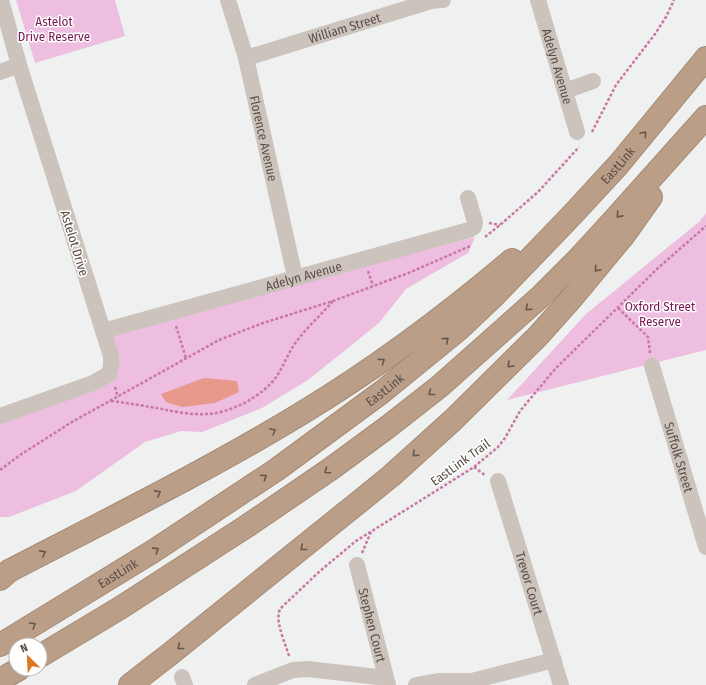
<svg xmlns="http://www.w3.org/2000/svg" width="706" height="685" font-family="'Fira Sans Condensed',sans-serif">
  <style>
    .green { fill: #edbedf }
    .water { fill: #e9988c }
    .lines { fill: none; stroke-linecap: round; stroke-linejoin: round }
    .highway-casing { stroke: #a78a73; stroke-width: 24 }
    .path { stroke: #ca77a6; stroke-width: 2.5; stroke-dasharray: 3 2; stroke-linecap: butt }
    .minor { stroke: #cdc3bd; stroke-width: 16 }
    .highway { stroke: #bb9e87; stroke-width: 22 }
    .oneway { stroke: #65574d }
    .labels { text-anchor: middle; stroke-width: 3; stroke-linejoin: round; paint-order: stroke }
    .park-label { font-size: 13px; fill: #7a1a52; stroke: #fff }
    .street-label { font-size: 13px; fill: #5b4f47; stroke: #fff }
  </style>
  <rect width="100%" height="100%" fill="#eef1f0"/>
  <path class="green" d="M16,0H115L125,36L35,63Z
    M706,213V350L507,400L586,314L700,221Z
    M475,237L468,253L406,289L379,323L308,380L262,408L202,432L181,431L145,442L76,491L9,517H0V421L115,376L109,333Z"/>
  <path class="water" d="M204,378L237,381L239,392L215,403L182,407L166,402L161,394Z"/>
  <g class="lines">
    <defs>
      <g id="highway">
        <path d="M0,579L9,571C107,520 207,471 302,413C376,368 446,316 512,260"/>
        <path id="s8" d="M0,645L152,552L276,470L382,392L458,330L494,296L572,215L619,164L706,58"/>
        <path d="M40,656L120,608L247,526L332,468L389,426L440,386L540,297L577,260L611,223L706,117"/>
        <path d="M0,680L19,669"/>
        <path d="M130,685L170,654L354,506L391,476L453,420L538,336L571,299L624,235L651,197"/>
      </g>
    </defs>
    <use href="#highway" class="highway-casing"/>
    <path class="path" d="M592,132L616,85L655,34L666,17L674,0
      M489,223L500,225
      M485,237L500,225L538,192L579,147
      M368,271L373,286
      M618,308L648,337L650,353
      M176,326L186,358
      M115,387L118,397
      M111,401C128,403 145,406 162,409C176,412 192,415 207,414C231,413 263,396 277,376C284,365 288,353 296,342C307,327 321,315 333,301
      M474,467L486,476
      M0,470L20,455L72,422L219,340L263,323L333,301L411,272L470,246
      M362,553L371,532
      M289,656C286,645 276,624 279,613C279,610 281,608 284,605L320,571L356,541L474,467L498,447L505,438L520,411L555,369L658,268L706,226"/>
    <g class="minor">
      <path id="s1" d="M228,0L246,58L295,277"/>
      <path id="s2" d="M538,0L577,132"/>
      <path id="s3" d="M246,58L431,1L443,0"/>
      <path d="M0,72L19,65"/>
      <path d="M565,91L593,81"/>
      <path id="s4" d="M103,331L469,230L474,227L475,222L468,198"/>
      <path id="s5" d="M652,366L706,547"/>
      <path d="M0,416L93,383L109,374L111,366V356L19,65L1,0"/>
      <path id="s6" d="M498,481L561,685"/>
      <path id="s7" d="M357,565L388,685"/>
      <path d="M182,677L185,685"/>
      <path d="M255,685L293,670L308,669L386,678"/>
      <path d="M416,685L438,681H472L554,660"/>
    </g>
    <use href="#highway" class="highway"/>
  </g>
  <defs><path id="oneway-chevron" d="M-2-3.5L2.5 0L-2 3.5" fill="none" stroke-width="1.6" stroke-linecap="round" stroke-linejoin="round"/></defs>
  <g class="oneway">
    <use href="#oneway-chevron" transform="translate(644 134) rotate(-50)"/>
    <use href="#oneway-chevron" transform="translate(619 215) rotate(132)"/>
    <use href="#oneway-chevron" transform="translate(597 269) rotate(131)"/>
    <use href="#oneway-chevron" transform="translate(528 308) rotate(138)"/>
    <use href="#oneway-chevron" transform="translate(446 340) rotate(-40)"/>
    <use href="#oneway-chevron" transform="translate(382 361) rotate(-36)"/>
    <use href="#oneway-chevron" transform="translate(510 365) rotate(135)"/>
    <use href="#oneway-chevron" transform="translate(431 393) rotate(142)"/>
    <use href="#oneway-chevron" transform="translate(273 431) rotate(-31)"/>
    <use href="#oneway-chevron" transform="translate(415 454) rotate(138)"/>
    <use href="#oneway-chevron" transform="translate(327 471) rotate(145)"/>
    <use href="#oneway-chevron" transform="translate(264 477) rotate(-34)"/>
    <use href="#oneway-chevron" transform="translate(158 493) rotate(-28)"/>
    <use href="#oneway-chevron" transform="translate(303 548) rotate(141)"/>
    <use href="#oneway-chevron" transform="translate(156 550) rotate(-33)"/>
    <use href="#oneway-chevron" transform="translate(43 553) rotate(-28)"/>
    <use href="#oneway-chevron" transform="translate(33 625) rotate(-31)"/>
    <use href="#oneway-chevron" transform="translate(180 647) rotate(141)"/>
  </g>
  <g class="labels">
    <g class="park-label">
      <text x="54" y="26">Astelot<tspan x="54" dy="15">Drive Reserve</tspan></text>
      <text x="660" y="311">Oxford Street<tspan x="660" dy="15">Reserve</tspan></text>
    </g>
    <g class="street-label">
      <text dy="5" stroke="none"><textPath href="#s3" startOffset="103">William Street</textPath></text>
      <text dy="5" stroke="none"><textPath href="#s2" startOffset="69">Adelyn Avenue</textPath></text>
      <text dy="5" stroke="none"><textPath href="#s1" startOffset="143">Florence Avenue</textPath></text>
      <text dy="5" stroke="none"><textPath href="#s8" startOffset="786">EastLink</textPath></text>
      <text transform="translate(75 243) rotate(73)" y="5">Astelot Drive</text>
      <text dy="5" stroke="none"><textPath href="#s4" startOffset="208">Adelyn Avenue</textPath></text>
      <text dy="5" stroke="none"><textPath href="#s8" startOffset="462">EastLink</textPath></text>
      <text dy="5" stroke="none"><textPath href="#s5" startOffset="95">Suffolk Street</textPath></text>
      <text transform="translate(460 462) rotate(-36)" y="5">EastLink Trail</text>
      <text dy="5" stroke="none"><textPath href="#s8" startOffset="138">EastLink</textPath></text>
      <text dy="5" stroke="none"><textPath href="#s6" startOffset="107">Trevor Court</textPath></text>
      <text dy="5" stroke="none"><textPath href="#s7" startOffset="62">Stephen Court</textPath></text>
    </g>
  </g>
  <g transform="translate(28 657) rotate(336)"><circle r="19" fill="#ffffff" stroke="#bdb9b5"/>
  <path d="M0-3L7 15L0 10L-7 15Z" fill="#da791f"/>
  <text y="-6" font-size="11" font-weight="bold" text-anchor="middle" fill="#5b4f47">N</text>
  </g>
</svg>
